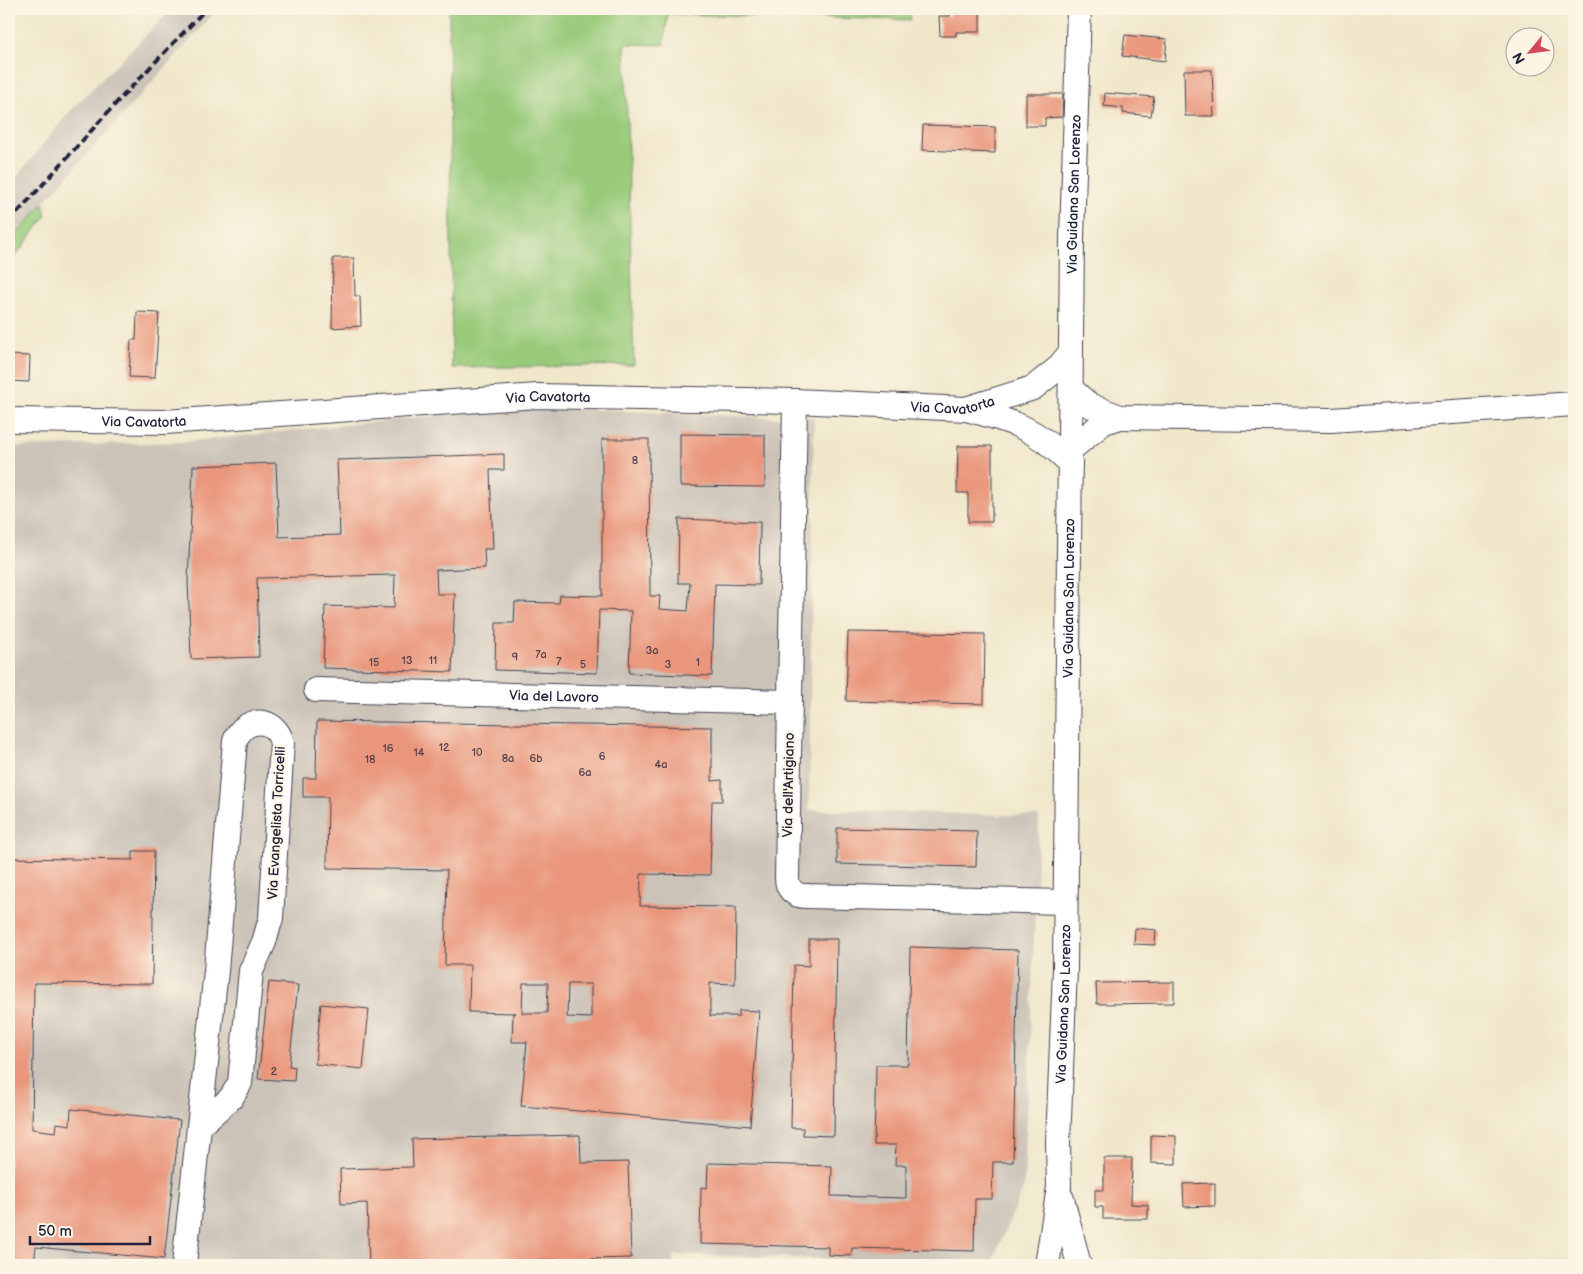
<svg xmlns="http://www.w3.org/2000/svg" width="1583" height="1274" font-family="'Balsamiq Sans',sans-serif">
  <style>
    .industrial { fill: #cbc3b8 }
    .green { fill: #98ca7a; stroke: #5d765a }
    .building { fill: #e9967c; fill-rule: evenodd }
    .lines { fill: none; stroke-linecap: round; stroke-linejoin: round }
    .minor-casing { stroke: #414050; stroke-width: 26 }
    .minor { stroke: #fff; stroke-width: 24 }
    .rail { stroke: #22223b; stroke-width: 4; stroke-dasharray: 8 4; stroke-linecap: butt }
    .labels { text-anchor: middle; stroke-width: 4; stroke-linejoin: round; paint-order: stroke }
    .number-label { font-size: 11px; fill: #543f4b }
    .street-label { font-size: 14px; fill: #22223b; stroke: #fcf5e5 }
  </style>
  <rect width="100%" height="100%" fill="#fcf5e5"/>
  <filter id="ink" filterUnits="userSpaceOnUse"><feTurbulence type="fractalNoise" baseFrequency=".02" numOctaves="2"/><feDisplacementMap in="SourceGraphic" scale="10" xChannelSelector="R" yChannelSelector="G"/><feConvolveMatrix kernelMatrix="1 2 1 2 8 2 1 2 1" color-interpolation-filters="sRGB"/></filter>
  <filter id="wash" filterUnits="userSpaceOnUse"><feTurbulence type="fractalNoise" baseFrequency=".0096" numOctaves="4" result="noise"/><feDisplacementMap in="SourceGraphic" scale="20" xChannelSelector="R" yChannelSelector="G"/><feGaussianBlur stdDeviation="1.12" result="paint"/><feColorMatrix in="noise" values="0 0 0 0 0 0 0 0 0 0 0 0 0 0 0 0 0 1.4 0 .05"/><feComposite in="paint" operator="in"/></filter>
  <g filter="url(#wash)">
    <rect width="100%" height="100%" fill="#f0e7ca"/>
    <path class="industrial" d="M172,9H218L43,203L9,245V186L71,110Z
      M526,406L780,418L814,417L809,810L1039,816L1024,1186L992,1262L673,1255V1265H9V477L13,447L184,442Z"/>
    <path class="green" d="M449,9H911L910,20L668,14L664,45L625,44L634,365L452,368Z
      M43,203L46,216L9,265V245Z"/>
    <g id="blocks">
      <path class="building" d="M950,9H980V32H956V36H940L939,16H950Z
        M1125,35L1167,39L1165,61L1122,56Z
        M1184,70H1212L1214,116H1185Z
        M1105,93L1154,97L1151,116L1123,113V108L1104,106Z
        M1026,94H1063L1062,117L1045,118V126H1026Z
        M923,125L995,127V153L922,150Z
        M333,258H354L355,296H360L361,326L332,328Z
        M137,312L159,313L155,378L129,377L131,340H136Z
        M9,355L30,356L29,382L9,381Z
        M680,434L765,435V487L680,486Z
        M602,439H649L650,596H660L659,609L688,611L690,583H678L679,519L760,522L759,585L715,584L712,676L629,673L631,611L599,610L597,673L495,670L496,623H514L515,602L559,603L560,595L602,596Z
        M958,446H992V522H968V493H957Z
        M504,454V470H490L493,549H484L485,568L436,570L437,594H455L452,672L323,668L325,606L394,608L395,575L257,578L259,657L191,659L188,581L193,466L276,463L279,537L340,535L337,460Z
        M848,632L985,634L984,704L846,701Z
        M317,721L712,727V781L722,780V801H712L710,875L641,874L640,906L736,907L735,984L710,983V1016H739V1010L759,1011L750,1126L521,1106L527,1042H512L513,1013H516L469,1012L470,965H445L447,870L327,868L328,797H303V778H316ZM523,983H548L547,1013H522ZM568,984H591V1018L567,1017Z
        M837,828L977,831L976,867L837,864Z
        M133,851H154L152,984L34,983L32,1129L56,1132L57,1123L70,1125L71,1109L180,1120L164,1259L36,1247L34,1263H9V858L133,860Z
        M1135,928L1156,930L1155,945L1134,944Z
        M809,939H837L834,1136L803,1135V1128H791L794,965L809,966Z
        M910,947L1018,950L1013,1162H993L992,1199H975L974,1251L852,1248L851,1256L828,1255V1247L700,1244L701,1187L707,1188L708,1163L832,1166L831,1196L906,1198V1165H895L896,1145H874L876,1065H908Z
        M269,982L298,985L289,1066L295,1067L294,1081L258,1079Z
        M1174,982V1003L1097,1004L1096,983Z
        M321,1004L369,1009L363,1069L315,1064Z
        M580,1135L581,1163L628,1162L631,1258L369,1264L367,1203L341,1204L340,1169L413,1167L412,1139Z
        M1151,1135L1176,1136V1164L1151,1163Z
        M1104,1158H1132L1131,1204L1148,1205V1219H1103V1207H1095V1190H1104Z
        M1215,1183V1206L1184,1207L1183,1184Z"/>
    </g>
  </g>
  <g filter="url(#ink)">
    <use href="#blocks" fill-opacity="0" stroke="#414050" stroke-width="1"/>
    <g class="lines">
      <defs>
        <g id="minor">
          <path d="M1071,389L1089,405L1120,417L1331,420L1574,404"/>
          <path d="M795,401L787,878C787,889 794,896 805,896L1065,902"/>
          <path d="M966,409C1012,421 1036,428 1070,463"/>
          <path id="s1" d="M9,420L165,422L537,396L795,401L966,409L1033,388L1057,369L1071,352"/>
          <path d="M1070,450L1104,422L1120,417"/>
          <path id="s2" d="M316,690L790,702"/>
          <path d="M1062,1199L1079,1265"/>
          <path d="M184,1265L216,971L235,741C245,715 276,717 282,743L271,918L264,942L251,971L240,1083L231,1098L199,1126"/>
          <path id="s3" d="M1047,1265L1059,1187L1058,1143L1065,969L1072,238L1079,9"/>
        </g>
      </defs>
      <use href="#minor" class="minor-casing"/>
      <use href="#minor" class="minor"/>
      <path class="rail" d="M9,222L118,101L206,9"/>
    </g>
  </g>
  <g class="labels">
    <g class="number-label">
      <text x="635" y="464">8</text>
      <text x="652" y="654">3a</text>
      <text x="541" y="658">7a</text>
      <text x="515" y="661">9</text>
      <text x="407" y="664">13</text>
      <text x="433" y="664">11</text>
      <text x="559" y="665">7</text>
      <text x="374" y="666">15</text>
      <text x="698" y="666">1</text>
      <text x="583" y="668">5</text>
      <text x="668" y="668">3</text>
      <text x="444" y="751">12</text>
      <text x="388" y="752">16</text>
      <text x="419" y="756">14</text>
      <text x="477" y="756">10</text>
      <text x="602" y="760">6</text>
      <text x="508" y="762">8a</text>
      <text x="536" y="762">6b</text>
      <text x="370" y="763">18</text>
      <text x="661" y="768">4a</text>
      <text x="585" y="776">6a</text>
      <text x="274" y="1075">2</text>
    </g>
    <g class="street-label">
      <text dy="5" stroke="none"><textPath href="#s3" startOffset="1072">Via Guidana San Lorenzo</textPath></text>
      <text dy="5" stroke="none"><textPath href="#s1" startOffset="540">Via Cavatorta</textPath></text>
      <text dy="5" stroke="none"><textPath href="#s1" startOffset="945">Via Cavatorta</textPath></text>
      <text dy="5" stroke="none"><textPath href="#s1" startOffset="135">Via Cavatorta</textPath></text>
      <text dy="5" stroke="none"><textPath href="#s3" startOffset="668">Via Guidana San Lorenzo</textPath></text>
      <text dy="5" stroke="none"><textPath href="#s2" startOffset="238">Via del Lavoro</textPath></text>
      <text transform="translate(788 785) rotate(-89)" y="5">Via dell'Artigiano</text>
      <text transform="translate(276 823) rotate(-87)" y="5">Via Evangelista Torricelli</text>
      <text dy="5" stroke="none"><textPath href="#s3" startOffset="262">Via Guidana San Lorenzo</textPath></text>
    </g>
  </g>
  <rect width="1583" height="1274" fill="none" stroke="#fcf5e5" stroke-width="30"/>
  <g transform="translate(1530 52) rotate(241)"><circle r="24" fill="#fcf5e5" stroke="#a5a1a1"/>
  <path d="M0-4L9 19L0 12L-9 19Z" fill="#d1495b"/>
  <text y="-8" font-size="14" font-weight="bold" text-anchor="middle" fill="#22223b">N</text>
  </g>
  <path d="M30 1236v8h120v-8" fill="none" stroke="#22223b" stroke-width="2.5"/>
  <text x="38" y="1236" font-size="15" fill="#22223b" stroke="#fcf5e5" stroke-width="4" paint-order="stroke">50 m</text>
</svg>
